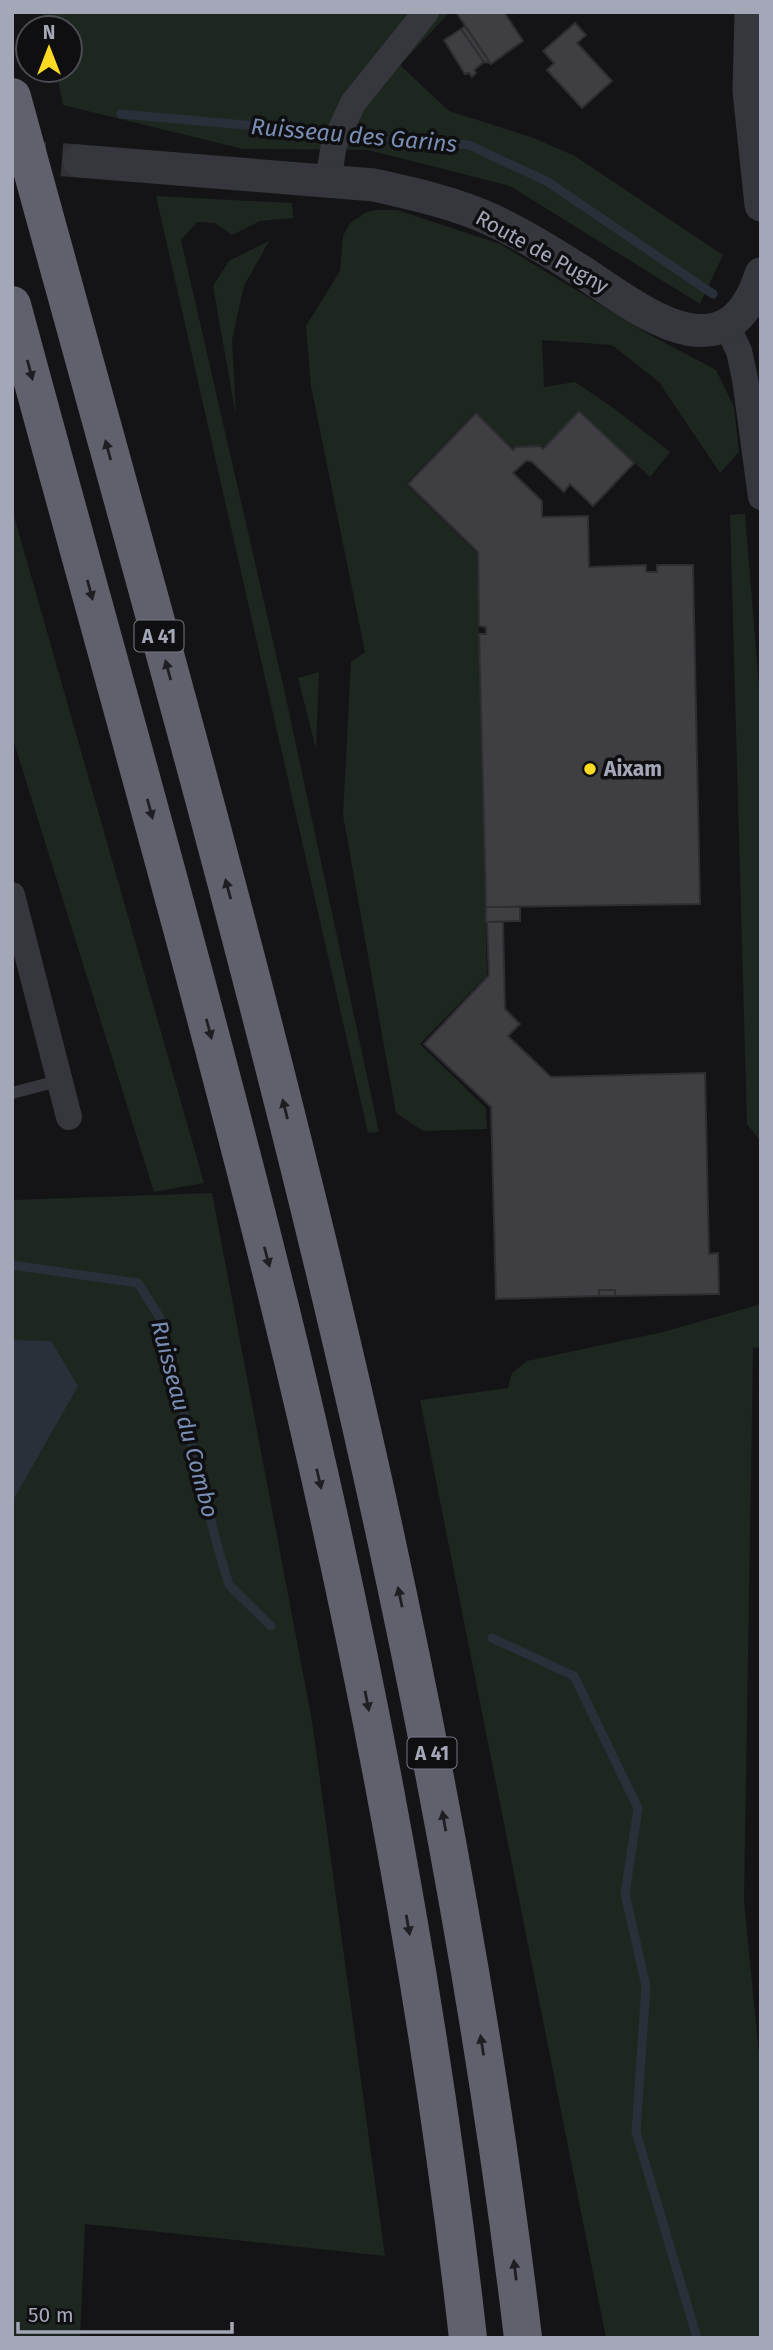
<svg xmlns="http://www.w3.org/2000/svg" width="773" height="2350" font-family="'Fira Sans',sans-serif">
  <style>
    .green { fill: #1e2620 }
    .water { fill: #29303a }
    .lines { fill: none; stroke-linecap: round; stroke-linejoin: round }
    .stream { stroke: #29303a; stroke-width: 9 }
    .building { fill: #3e3e43; stroke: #2e2d32; stroke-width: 2 }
    .tertiary-tunnel { stroke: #313136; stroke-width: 33; stroke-dasharray: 33 17; stroke-linecap: butt }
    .service { stroke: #36363d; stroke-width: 12 }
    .minor { stroke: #36363d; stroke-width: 26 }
    .tertiary { stroke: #36363d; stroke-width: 33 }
    .motorway { stroke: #60616c; stroke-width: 38 }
    .oneway { fill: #1f1f23 }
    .poi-dot { fill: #fdda24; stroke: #0f0f11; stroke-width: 2.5 }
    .labels { text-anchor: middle; stroke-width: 7; stroke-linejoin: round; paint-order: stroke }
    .shield { fill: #0f0f11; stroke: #777985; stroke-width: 2 }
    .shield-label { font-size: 19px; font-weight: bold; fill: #a4a7b7 }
    .street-label { font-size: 21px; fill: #a4a7b7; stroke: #0f0f11 }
    .poi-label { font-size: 21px; font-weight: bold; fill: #a4a7b7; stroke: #0f0f11; text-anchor: start }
    .water-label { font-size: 23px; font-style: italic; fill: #798eb4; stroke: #0f0f11 }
  </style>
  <rect width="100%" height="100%" fill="#141416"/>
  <path class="green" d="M44,12H69V14L70,12H450L400,65L449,111L531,137L575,156L723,255L700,304L510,186L368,150L243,149L63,105L56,70H70V28H47Z
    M156,196L292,203L293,218L260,221L232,235L215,223L197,222L181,240L284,689L379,1132L368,1133Z
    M374,210H397L500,244L650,335L716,370L734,407L739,452L720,473L659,382L612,345L542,340L544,387L575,382L615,409L670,452L650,477L579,410L546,446H516L514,449L475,412L406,484L477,553L487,975L420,1044L486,1108L487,1129L423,1131L396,1113L343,815L351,662L365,652L311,386L306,326L340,271L343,236L350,223L365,213Z
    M269,241L244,286L232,340L236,416L213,286L229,261Z
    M12,509L204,1183L154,1192L12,736Z
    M745,514L761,712V1142L747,1124L730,515Z
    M319,672L316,749L298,678Z
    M212,1193L312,1721L385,2256L85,2224L80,2338H12V1200Z
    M761,1304V1347L753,1348L744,1902L761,2074V2338H606L420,1400L508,1388L512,1373L527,1361L663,1332Z"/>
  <path class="water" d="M12,1340L51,1341L78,1386L12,1502Z"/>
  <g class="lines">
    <path class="stream" d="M121,114L469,145L548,182L713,294
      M12,1265L138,1283L160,1318L216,1541L229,1585L271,1626
      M492,1638L574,1676L638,1808L625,1894L646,1986L636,2132L697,2338"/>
  </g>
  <path class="building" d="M456,12H504L523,41L491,64Z
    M575,23L586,35L577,43L612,81L582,108L547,70L554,63L543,51Z
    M465,26L490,63L484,62L461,29Z
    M461,29L484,62L474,70L476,73L472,77L469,73L465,74L444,40Z
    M579,411L634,463L593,506L570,484L564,492L531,461H526L513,473L542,501V517L588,516L589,567L646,565V572H657V565H693L700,904L486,907L479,634H486V627L479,626L478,552L408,484L476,413L513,450L516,447L540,446L543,449Z
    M486,907H520V921L486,922Z
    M487,922H503L505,1009L520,1024L508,1036L551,1077L705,1073L709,1254L718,1253L719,1294L615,1296V1290H599V1296L496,1299L491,1107L424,1044L489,975Z
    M599,1290H615V1296H599Z"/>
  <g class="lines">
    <path class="tertiary-tunnel" d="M12,156L79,161"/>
    <path class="service" d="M12,1093L58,1081"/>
    <path class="minor" d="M328,181L334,144L353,103L426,12
      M726,324L739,351L745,379L761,497
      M12,895L69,1117"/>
    <path class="tertiary" d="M751,12L749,91L761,205
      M79,161L374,185C414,194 455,203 492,220C522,234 553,253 581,271C639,309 727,382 761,274"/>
    <path class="motorway" d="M12,97C214,837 433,1574 523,2338
      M12,305C102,639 197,971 280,1307C363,1646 429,1991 468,2338"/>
  </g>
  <defs><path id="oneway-solid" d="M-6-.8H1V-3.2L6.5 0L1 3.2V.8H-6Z" transform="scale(1.75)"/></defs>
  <g class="oneway">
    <use href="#oneway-solid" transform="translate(30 370) rotate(75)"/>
    <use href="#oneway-solid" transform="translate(108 450) rotate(-105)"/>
    <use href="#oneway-solid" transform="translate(90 590) rotate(75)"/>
    <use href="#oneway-solid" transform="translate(168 670) rotate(-105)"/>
    <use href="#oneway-solid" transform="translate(150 809) rotate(75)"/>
    <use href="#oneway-solid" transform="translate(228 889) rotate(-105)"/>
    <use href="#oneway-solid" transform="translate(209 1029) rotate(75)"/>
    <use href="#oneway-solid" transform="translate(285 1109) rotate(-104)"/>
    <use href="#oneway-solid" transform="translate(267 1257) rotate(75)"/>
    <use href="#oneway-solid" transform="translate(319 1479) rotate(77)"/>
    <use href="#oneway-solid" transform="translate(400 1597) rotate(-102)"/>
    <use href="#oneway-solid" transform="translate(367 1701) rotate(79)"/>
    <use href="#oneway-solid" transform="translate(444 1821) rotate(-100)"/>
    <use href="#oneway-solid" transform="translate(408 1925) rotate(80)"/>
    <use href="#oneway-solid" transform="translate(482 2045) rotate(-99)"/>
    <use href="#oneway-solid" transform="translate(515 2270) rotate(-97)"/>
  </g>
  <circle class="poi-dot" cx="590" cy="769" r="7"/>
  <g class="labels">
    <g class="shield">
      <rect x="134.5" y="620.5" width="49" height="31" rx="5"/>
      <rect x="407.5" y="1737.5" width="49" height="31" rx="5"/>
    </g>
    <g class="shield-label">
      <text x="159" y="643">A 41</text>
      <text x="432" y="1760">A 41</text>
    </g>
    <g class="street-label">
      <text transform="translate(542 252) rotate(29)" y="7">Route de Pugny</text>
    </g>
    <g class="poi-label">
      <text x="604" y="776">Aixam</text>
    </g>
    <g class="water-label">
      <text transform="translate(354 135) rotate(5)" y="8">Ruisseau des Garins</text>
      <text transform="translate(185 1419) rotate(75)" y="8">Ruisseau du Combo</text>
    </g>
  </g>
  <rect width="773" height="2350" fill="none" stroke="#a4a7b7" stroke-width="28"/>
  <g transform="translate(49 49)"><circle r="33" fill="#0f0f11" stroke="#4b4c53" stroke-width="2"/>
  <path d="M0-5L12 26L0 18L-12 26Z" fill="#fdda24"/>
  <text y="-10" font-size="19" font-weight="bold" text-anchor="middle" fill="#a4a7b7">N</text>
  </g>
  <path d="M18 2322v10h214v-10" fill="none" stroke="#a4a7b7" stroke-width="3.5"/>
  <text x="28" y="2322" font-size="21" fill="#a4a7b7" stroke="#0f0f11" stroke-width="5" paint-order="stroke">50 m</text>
</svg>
